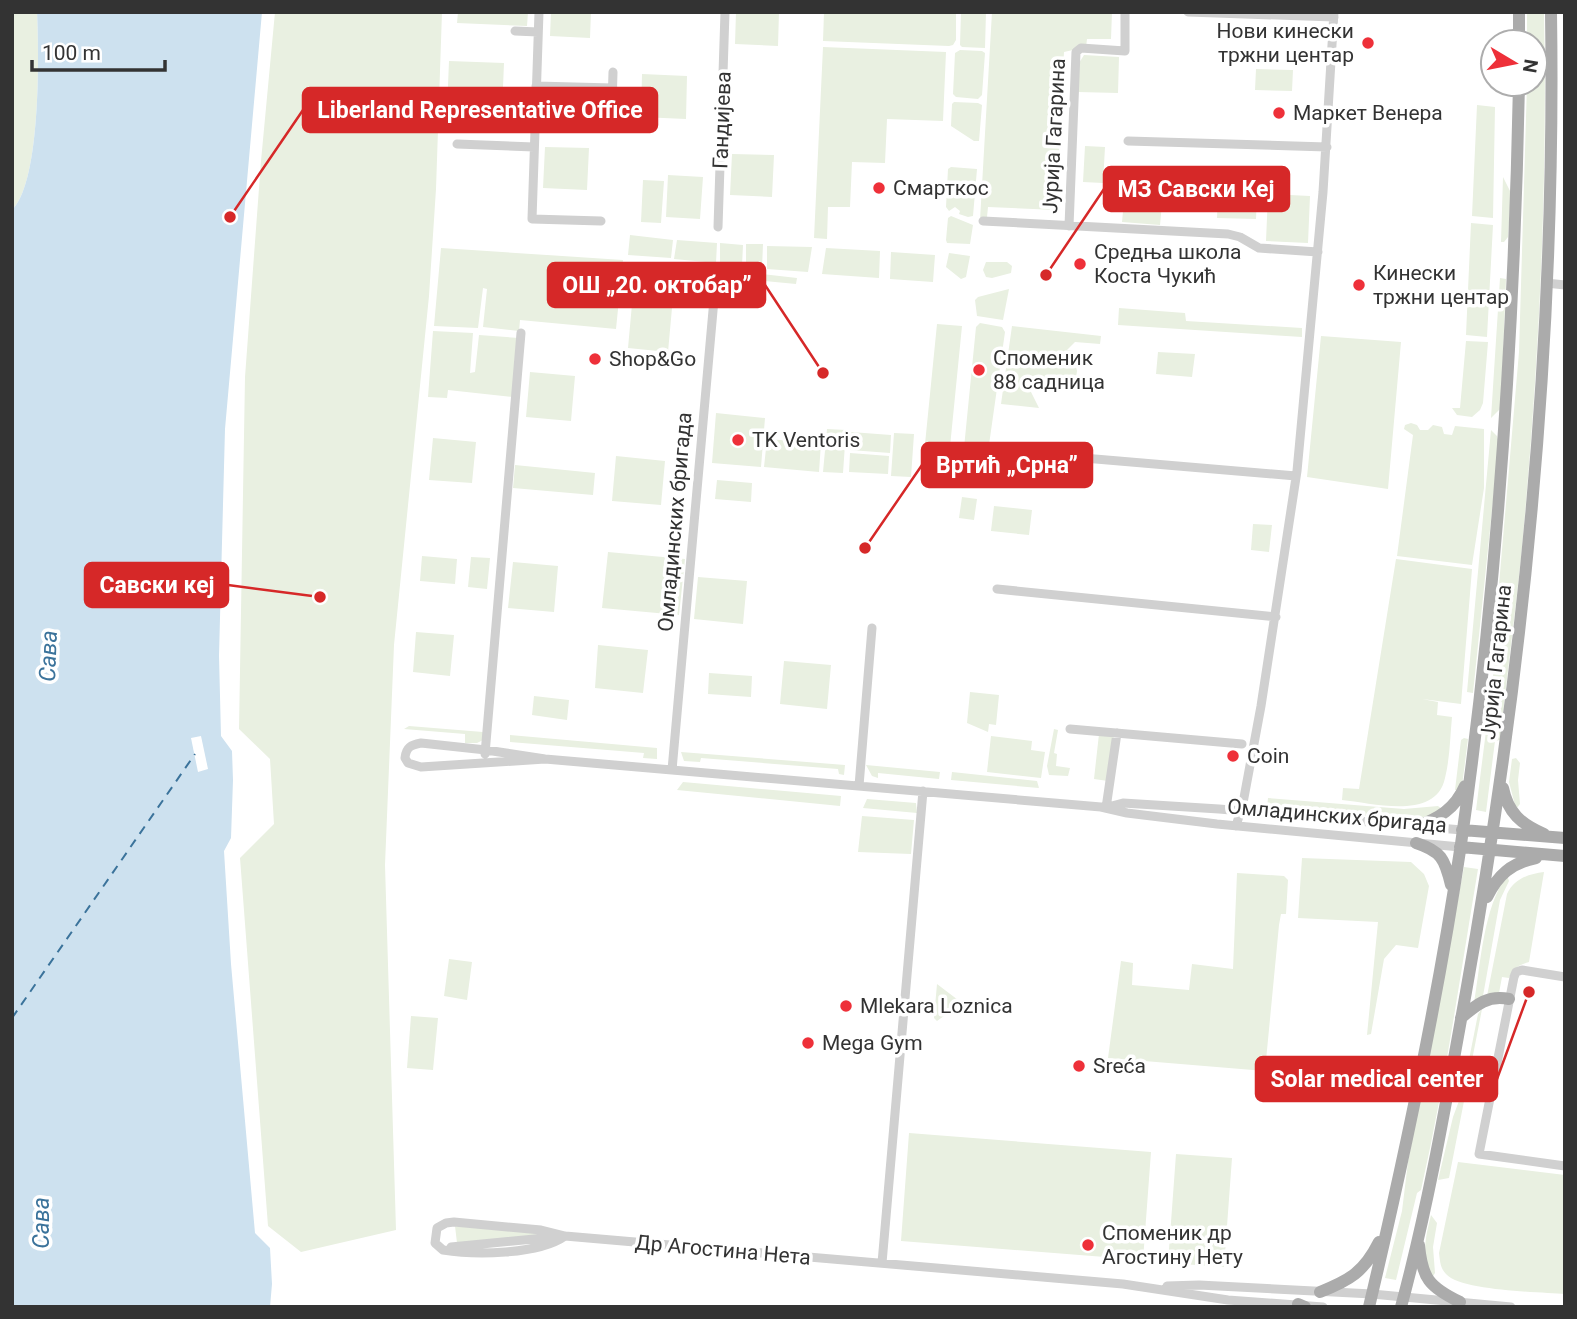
<svg xmlns="http://www.w3.org/2000/svg" width="1577" height="1319" font-family="Roboto,sans-serif">
  <style>
    .green { fill: #e9f0e1 }
    .water { fill: #cde1ef }
    .pier { fill: #fff }
    .lines { fill: none; stroke-linecap: round; stroke-linejoin: round }
    .ferry { stroke: #3b739b; stroke-width: 2; stroke-dasharray: 9 7; stroke-linecap: butt }
    .minor { stroke: #d0d0d0; stroke-width: 9 }
    .major { stroke: #ababab; stroke-width: 12 }
    .poi-dot { fill: #ee3039; stroke: #fff; stroke-width: 2.5 }
    .labels { text-anchor: middle; stroke-width: 7; stroke-linejoin: round; paint-order: stroke }
    .poi-label { font-size: 21px; fill: #333; stroke: #fff; text-anchor: start }
    .street-label { font-size: 21px; fill: #333; stroke: #fff }
    .water-label { font-size: 23px; font-style: italic; fill: #3b739b; stroke: #fff }
    .leader { fill: none; stroke: #d62828; stroke-width: 2.5 }
    .callout-dot { fill: #d62828; stroke: #fff; stroke-width: 2.5 }
    .callout { fill: #d62828; stroke: #d62828; stroke-width: 2.5 }
    .callout-label { font-size: 23px; text-anchor: middle; font-weight: bold; fill: #fff }
  </style>
  <rect width="100%" height="100%" fill="#fff"/>
  <path class="green" d="M12,12H37C39,53 41,182 12,210Z
    M275,12H442L436,189L429,296L394,645L385,865L396,1230L301,1252L268,1226L240,858L274,824L270,759L239,729L245,377L261,161Z
    M458,12H528L527,26L457,23Z
    M551,12H591L590,38L550,36Z
    M736,12H779L778,46L735,44Z
    M824,12H956V40L953,45L949,46L823,41Z
    M961,12H986L985,48L962,47L960,45Z
    M992,12H1112L1111,39H1087L1086,47L1064,52L1056,210L988,207L987,217H981L980,220Z
    M1527,12H1544C1548,194 1538,377 1521,558C1515,616 1507,674 1501,732L1500,740L1495,741L1486,812L1476,810L1499,628L1497,608L1519,352L1527,84H1535V42H1527Z
    M823,47L946,52L943,121L887,119L885,163L852,162L850,207H828L827,239L814,238Z
    M960,50L982,51L985,53L982,95L978,99L956,97L953,94L955,53Z
    M1084,55L1119,57L1118,93L1078,92L1079,63Z
    M449,61L504,63L502,111L447,109Z
    M1256,69L1293,70L1292,91L1255,90Z
    M642,74L687,76L686,119L641,117Z
    M954,102L978,103L982,105L979,141H974L951,126L952,104Z
    M1477,105L1495,107L1493,218L1472,216Z
    M1085,146L1105,147L1103,183L1083,182Z
    M545,147L589,148L587,190L543,188Z
    M732,154L774,155L772,197L730,195Z
    M951,167L977,169L973,216L968,217L959,214L960,211L955,207L949,211L946,207L948,169Z
    M668,175L703,177L700,219L666,217Z
    M1503,177L1511,193L1508,237L1504,242H1501Z
    M643,180L664,181L661,223L641,222Z
    M1125,190L1163,193L1160,225L1122,222Z
    M1218,192L1257,194L1256,219L1217,218Z
    M1268,194L1310,196L1308,243L1266,241Z
    M951,216L973,225L970,244L947,243L946,240L948,218Z
    M1471,223L1493,225L1487,337L1466,335Z
    M630,235L673,240L671,258L628,255Z
    M677,240L717,243L716,263L674,259Z
    M720,243L743,245L742,266L720,265Z
    M746,244H763L762,269L746,268Z
    M767,246L812,247L808,272L767,269Z
    M441,248L623,260L616,329L520,320L519,331L483,327L487,289L483,288L478,328L434,326Z
    M826,248L880,251L879,278L822,274Z
    M891,252L935,255L933,282L890,279Z
    M949,253L970,256L966,277L961,279L946,267Z
    M986,262H1007L1012,266L1011,273L992,278L986,277L983,270Z
    M743,272L797,278L796,284L743,279Z
    M1500,278L1506,279L1501,408L1491,418Z
    M1009,289L1003,320L977,316L975,300L978,297Z
    M632,304L672,308L668,352L628,348Z
    M1119,308L1185,313L1186,321L1302,328V337L1118,325Z
    M980,323L1002,327L1005,332L984,480L961,478L976,327Z
    M937,324L962,326L947,477L922,474Z
    M1012,326L1101,336L1100,344L1075,342L1067,350L1073,351L1077,371L1075,386L1025,380L1039,408L1001,404Z
    M433,331L473,333L470,373L475,372L479,335L519,338L513,397L448,390L447,398L428,397Z
    M1321,336L1401,342L1388,489L1307,477Z
    M1466,341L1488,342L1483,403L1480,410L1472,417L1457,415L1452,408H1460Z
    M1158,352L1195,354L1192,377L1156,374Z
    M530,372L575,376L571,421L526,417Z
    M716,413L765,418L761,467L712,463Z
    M1411,423L1417,425L1420,430H1428L1433,425L1442,427L1444,434L1452,435L1455,426L1484,429V488L1472,565L1397,556L1413,435L1404,429L1405,425Z
    M827,429L846,430L843,473L823,472Z
    M1491,430L1497,436L1499,443L1473,693L1467,692Z
    M851,432L891,435L890,453L850,450Z
    M894,433L914,434L911,477L891,476Z
    M433,438L476,442L472,483L429,480Z
    M767,439L821,443L819,472L764,467Z
    M850,453L889,456L888,474L849,472Z
    M616,456L665,461L661,505L612,501Z
    M515,465L595,473L593,495L513,488Z
    M717,480L752,483L751,502L715,499Z
    M962,497L977,499L974,520L959,518Z
    M994,506L1032,510L1029,535L991,531Z
    M1253,524L1272,525L1269,552L1251,550Z
    M608,552L685,559L679,615L602,608Z
    M422,556L457,559L455,584L420,581Z
    M471,557L490,558L487,589L468,587Z
    M1396,559L1472,569L1461,704L1422,699L1438,702L1437,715L1452,717C1450,737 1450,758 1445,778C1436,821 1373,803 1342,800L1343,788L1359,789Z
    M513,562L558,566L554,612L508,608Z
    M698,577L747,581L743,624L694,619Z
    M416,632L454,635L450,676L413,672Z
    M598,645L648,650L643,693L595,688Z
    M784,661L831,665L827,709L780,704Z
    M709,673L752,676L751,697L708,694Z
    M970,692L999,695L996,725L989,724L988,732L967,723Z
    M534,696L569,700L567,720L532,715Z
    M409,726L483,732V740L477,743H465V734L404,729Z
    M1054,729L1058,730L1054,753L1057,754L1056,766L1070,768L1068,776L1049,775L1047,766Z
    M1099,734L1114,735L1108,781L1094,779Z
    M510,735L657,748V759L643,758L644,753L510,742Z
    M991,736L1032,741L1031,750L1045,752L1041,778L987,772Z
    M1464,738L1468,739L1462,786L1460,790H1455L1461,740Z
    M681,752L845,765L844,775L839,774L838,769L701,758L700,762L684,761Z
    M1516,758L1520,763L1518,780L1520,804L1516,809L1509,782L1512,759Z
    M866,765L940,772L939,779L878,773V778L872,776Z
    M952,772L1037,781L1039,788L951,780Z
    M683,782L841,796L840,806L677,790Z
    M1268,798L1404,809L1438,806L1443,810L1431,817L1416,820L1267,808Z
    M867,799L916,803L917,813L863,808Z
    M862,816L914,820L911,854L858,852Z
    M1302,858L1411,862L1424,874L1429,886L1418,948L1396,945L1384,959L1371,1034L1367,1035L1378,922L1298,918Z
    M1464,867L1478,869C1460,976 1445,1084 1421,1190L1417,1193L1396,1280L1385,1278L1402,1211L1408,1162Z
    M1544,872L1529,962C1519,965 1513,968 1509,978L1502,977L1499,993L1487,996L1507,894C1514,879 1528,874 1544,872Z
    M1237,873L1284,876L1288,880L1286,914H1281L1279,925L1265,1071L1108,1058L1121,961L1133,963L1132,985L1189,990L1192,964L1233,969Z
    M1507,875L1509,881L1500,900L1483,996L1474,1003C1481,962 1483,909 1507,875Z
    M449,959L472,962L467,1000L444,996Z
    M937,984L962,1003L937,1021L934,1018Z
    M1482,1009L1449,1178L1438,1180L1453,1117L1463,1090L1478,1014Z
    M411,1016L438,1018L433,1070L407,1068Z
    M909,1133L1151,1152L1143,1260L901,1241Z
    M1176,1154L1232,1158L1224,1267L1168,1263Z
    M1458,1162L1565,1175V1294C1540,1292 1461,1291 1446,1274C1440,1268 1440,1260 1439,1253Z
    M1431,1215L1437,1223L1433,1247L1435,1273L1433,1276C1420,1258 1426,1235 1431,1215Z
    M455,1226L546,1234L457,1243Z"/>
  <path class="water" d="M37,12H262L225,429L219,656L221,736L232,751L233,780L231,838L224,851L231,964L255,1233L270,1248L272,1284L270,1307H12V210C41,182 39,53 37,12Z"/>
  <path class="pier" d="M201,736L208,769L198,772L191,738Z"/>
  <g class="lines">
    <path class="ferry" d="M12,1018L195,754"/>
    <path class="minor" d="M539,12L532,219L601,221
      M1188,12L1334,17
      M515,31L538,32
      M536,86L613,88
      M612,106L613,72
      M1128,141L1327,147
      M457,144L534,147
      M983,221L1228,234L1240,237L1259,248L1318,252
      M1069,226L1076,52L1081,48L1125,51V12
      M718,227L725,12
      M1546,283L1565,285
      M1014,452L1296,476
      M997,589L1276,617
      M1070,729L1242,744
      M485,754L521,333
      M545,759L421,767L408,763L405,758C406,747 411,745 421,743L486,750L545,759L1101,807L1127,813L1217,824L1460,847
      M672,770L716,277
      M859,786L872,628
      M1108,807L1123,803L1219,809L1462,830
      M1106,808L1117,733
      M1236,826L1243,803L1261,706L1297,471L1323,192L1334,12
      M1565,977L1522,970L1516,972L1514,977L1479,1154L1565,1166
      M565,1236C538,1255 474,1255 443,1250L435,1243L437,1228L446,1223L454,1222L541,1230L565,1236L1123,1284L1228,1300L1323,1307
      M451,1247L555,1237
      M882,1263L923,791
      M1167,1286L1199,1285L1372,1294L1511,1307"/>
    <path class="major" d="M1519,12V42
      M1503,788C1508,813 1521,824 1544,834
      M1416,827C1439,818 1455,809 1465,786
      M1462,830L1565,838
      M1416,843C1441,851 1445,859 1451,885
      M1460,847L1565,856
      M1487,897C1498,875 1511,863 1536,858
      M1461,1018C1477,1004 1488,995 1509,999
      M1419,1245C1422,1278 1429,1287 1460,1302
      M1320,1292C1350,1280 1364,1272 1379,1242
      M1298,1304L1305,1307
      M1369,1307C1405,1155 1438,999 1461,844C1497,592 1514,339 1519,84
      M1401,1307C1429,1204 1447,1097 1466,992C1524,669 1556,340 1551,12"/>
  </g>
  <g class="poi-dot">
    <circle cx="1368" cy="43" r="7"/>
    <circle cx="1279" cy="113" r="7"/>
    <circle cx="879" cy="188" r="7"/>
    <circle cx="1080" cy="264" r="7"/>
    <circle cx="1359" cy="285" r="7"/>
    <circle cx="595" cy="359" r="7"/>
    <circle cx="979" cy="370" r="7"/>
    <circle cx="738" cy="440" r="7"/>
    <circle cx="1233" cy="756" r="7"/>
    <circle cx="846" cy="1006" r="7"/>
    <circle cx="808" cy="1043" r="7"/>
    <circle cx="1079" cy="1066" r="7"/>
    <circle cx="1088" cy="1245" r="7"/>
  </g>
  <g class="labels">
    <g class="poi-label">
      <text x="1354" y="38" text-anchor="end">Нови кинески<tspan x="1354" dy="24">тржни центар</tspan></text>
      <text x="1293" y="120">Маркет Венера</text>
      <text x="893" y="195">Смарткос</text>
      <text x="1094" y="259">Средња школа<tspan x="1094" dy="24">Коста Чукић</tspan></text>
      <text x="1373" y="280">Кинески<tspan x="1373" dy="24">тржни центар</tspan></text>
      <text x="993" y="365">Споменик<tspan x="993" dy="24">88 садница</tspan></text>
      <text x="609" y="366">Shop&amp;Go</text>
      <text x="752" y="447">TK Ventoris</text>
      <text x="1247" y="763">Coin</text>
      <text x="860" y="1013">Mlekara Loznica</text>
      <text x="822" y="1050">Mega Gym</text>
      <text x="1093" y="1073">Sreća</text>
      <text x="1102" y="1240">Споменик др<tspan x="1102" dy="24">Агостину Нету</tspan></text>
    </g>
    <g class="street-label">
      <text transform="translate(722 120) rotate(-88)" y="7">Гандијева</text>
      <text transform="translate(1054 136) rotate(-87)" y="7">Јурија Гагарина</text>
      <text transform="translate(675 522) rotate(-85)" y="7">Омладинских бригада</text>
      <text transform="translate(1496 662) rotate(-84)" y="7">Јурија Гагарина</text>
      <text transform="translate(1337 816) rotate(5)" y="7">Омладинских бригада</text>
      <text transform="translate(723 1250) rotate(5)" y="7">Др Агостина Нета</text>
    </g>
    <g class="water-label">
      <text transform="translate(48 656) rotate(-88)" y="8">Сава</text>
      <text transform="translate(41 1223) rotate(-90)" y="8">Сава</text>
    </g>
  </g>
  <path class="leader" d="M230 217L303 110M1046 275L1104 189M823 373L765 285M865 548L922 465M320 597L228 585M1529 992L1497 1079"/>
  <g class="callout-dot">
    <circle cx="230" cy="217" r="7"/>
    <circle cx="1046" cy="275" r="7"/>
    <circle cx="823" cy="373" r="7"/>
    <circle cx="865" cy="548" r="7"/>
    <circle cx="320" cy="597" r="7"/>
    <circle cx="1529" cy="992" r="7"/>
  </g>
  <g class="callout">
    <rect x="303" y="88" width="354" height="44" rx="7"/>
    <rect x="1104" y="167" width="185" height="44" rx="7"/>
    <rect x="548" y="263" width="217" height="44" rx="7"/>
    <rect x="922" y="443" width="170" height="44" rx="7"/>
    <rect x="85" y="563" width="143" height="44" rx="7"/>
    <rect x="1256" y="1057" width="241" height="44" rx="7"/>
  </g>
  <g class="callout-label">
    <text x="480" y="118">Liberland Representative Office</text>
    <text x="1196" y="197">МЗ Савски Кеј</text>
    <text x="657" y="293">ОШ „20. октобар”</text>
    <text x="1007" y="473">Вртић „Срна”</text>
    <text x="157" y="593">Савски кеј</text>
    <text x="1377" y="1087">Solar medical center</text>
  </g>
  <rect width="1577" height="1319" fill="none" stroke="#333333" stroke-width="28"/>
  <g transform="translate(1514 63) rotate(100)"><circle r="33" fill="#ffffff" stroke="#adadad" stroke-width="2"/>
  <path d="M0-5L12 26L0 18L-12 26Z" fill="#ee3039"/>
  <text y="-10" font-size="19" font-weight="bold" text-anchor="middle" fill="#333333">N</text>
  </g>
  <path d="M32 60v10h133v-10" fill="none" stroke="#333333" stroke-width="3.5"/>
  <text x="42" y="60" font-size="21" fill="#333333" stroke="#ffffff" stroke-width="5" paint-order="stroke">100 m</text>
</svg>
